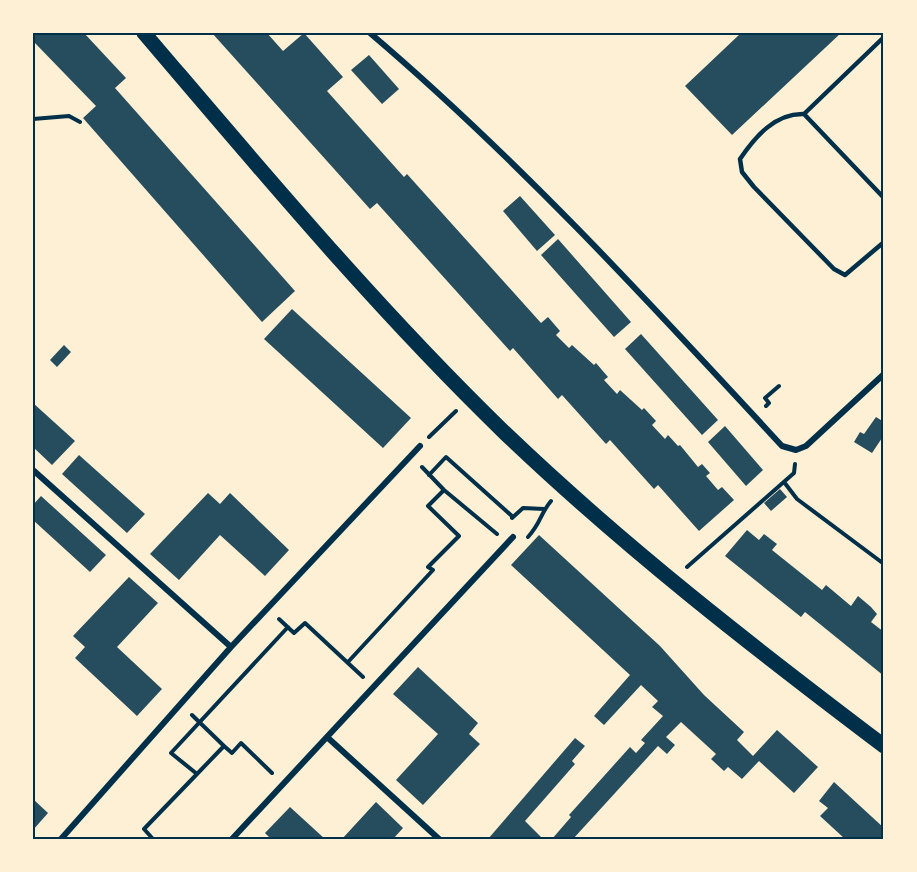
<svg xmlns="http://www.w3.org/2000/svg" width="917" height="872" font-family="'Archivo Narrow',sans-serif">
  <style>
    .building { fill: #264d5e }
    .lines { fill: none; stroke-linecap: round; stroke-linejoin: round }
    .path { stroke: #003049; stroke-width: 4 }
    .service { stroke: #003049; stroke-width: 4.5 }
    .minor { stroke: #003049; stroke-width: 6 }
    .primary { stroke: #003049; stroke-width: 15 }
    .neatline { fill: none; stroke: #003049; stroke-width: 2 }
  </style>
  <rect width="100%" height="100%" fill="#fdf0d5"/>
  <path class="building" d="M33,33H84L126,78L115,88L295,291L262,322L83,118L96,106L33,41Z
    M212,33H267L283,51L304,33L343,77L327,91L404,177L407,174L541,323L548,317L560,331L556,335L569,348L572,345L594,365L596,363L608,377L604,380L617,394L620,390L642,410L644,408L656,421L652,425L665,439L668,435L678,446L680,445L698,467L702,464L710,473L706,476L718,490L722,487L734,500L699,531L658,485L654,489L610,440L606,444L562,395L558,399L513,348L510,351L377,203L370,209Z
    M741,33H841L732,135L685,86Z
    M369,55L399,89L382,104L351,70Z
    M520,196L555,235L537,251L503,211Z
    M558,239L631,322L614,337L541,255Z
    M292,309L411,418L383,448L264,339Z
    M641,334L718,420L702,435L625,349Z
    M64,345L71,352L57,367L50,360Z
    M33,403L75,441L52,465L33,447Z
    M876,417L884,422V435L872,453L854,442L860,432L864,434Z
    M725,426L763,470L746,486L708,442Z
    M79,455L145,514L127,533L62,474Z
    M780,489L787,497L771,511L764,503Z
    M208,493L220,504L230,493L289,550L265,576L220,535L179,580L150,554Z
    M41,496L106,555L90,572L33,520V505Z
    M747,530L759,540L764,534L777,544L772,550L822,590L826,585L851,606L858,596L871,607L877,614L871,622L884,632V676L805,612L801,617L725,556Z
    M539,535L660,646L704,695L744,732L737,740L753,756L777,730L818,767L794,793L759,761L742,779L728,767L724,771L711,759L716,754L681,722L666,737L675,745L667,754L658,746L573,839H552L571,817L569,815L630,747L636,753L645,743L641,740L663,716L652,707L658,701L641,685L604,725L594,716L630,675L511,565Z
    M129,577L158,603L117,647L162,689L137,716L75,658L85,647L73,636Z
    M418,667L478,723L469,734L480,744L423,805L396,780L438,734L393,694Z
    M575,738L585,746L572,761L575,764L525,821L543,839H488Z
    M834,782L884,828V839H845L820,816L828,808L819,801Z
    M33,799L48,813L33,830Z
    M376,802L403,828L393,839H342Z
    M290,807L325,839H271L265,833Z"/>
  <g class="lines">
    <path class="path" d="M33,119L69,116L80,122
      M766,406L769,403L765,398L779,386
      M429,437L456,411
      M422,467L444,490L497,534
      M429,475L446,457L513,517
      M784,482L797,499L884,564
      M512,518L523,508L544,509
      M528,537C541,523 540,514 551,501
      M687,567L794,473L795,464
      M279,619L294,633L305,623L363,677
      M348,662L433,570L428,567L459,536L428,506L444,490
      M192,715L224,746
      M197,774L224,746L232,753L241,743L272,773
      M153,839L144,829L197,774L171,753L288,627"/>
    <path class="service" d="M804,114L884,37
      M884,198L804,114C775,113 755,137 740,159L742,172L754,187L834,269L845,275L884,242"/>
    <path class="minor" d="M370,33C518,159 650,303 782,446L796,450L806,446L884,374
      M33,470L231,647
      M327,737L439,839
      M61,839L231,647L420,446
      M232,839L513,537"/>
    <path class="primary" d="M144,33C261,170 376,308 505,433C624,547 753,647 884,746"/>
  </g>
  <rect width="917" height="872" fill="none" stroke="#fdf0d5" stroke-width="69"/>
  <rect x="34" y="34" width="848" height="804" class="neatline"/>
</svg>
